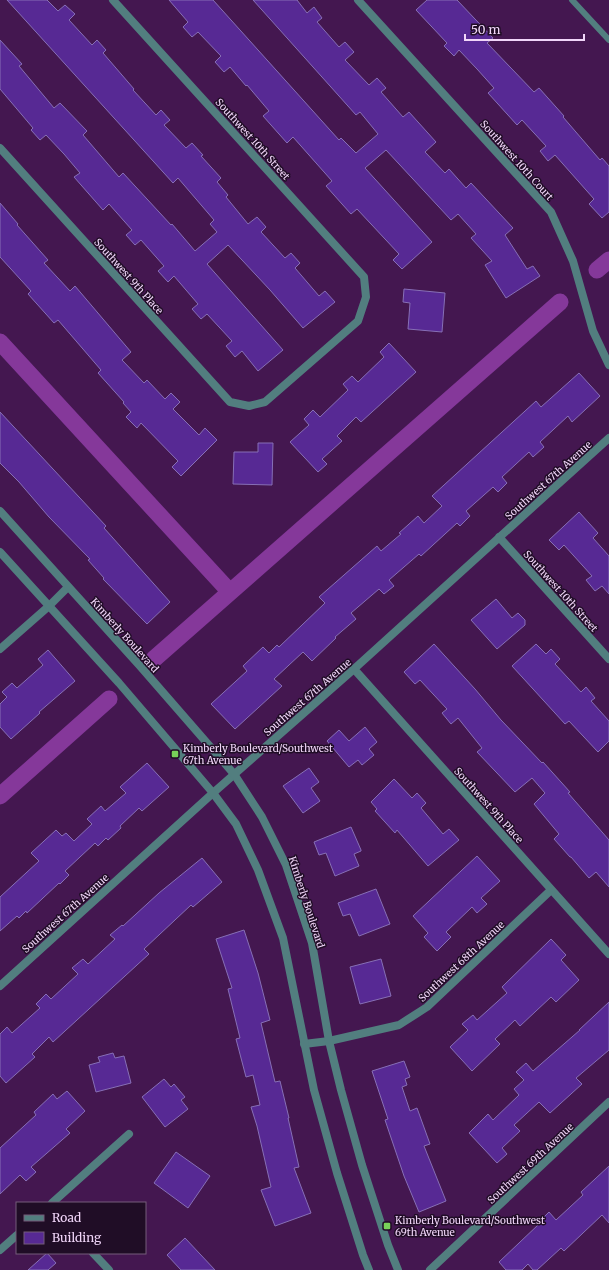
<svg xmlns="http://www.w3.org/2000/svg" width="609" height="1270" font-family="Merriweather,serif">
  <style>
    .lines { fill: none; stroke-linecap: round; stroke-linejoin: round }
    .canal { stroke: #85389a; stroke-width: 17 }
    .building { fill: #572994; stroke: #876fb6 }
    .service { stroke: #527e7f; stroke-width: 6 }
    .minor { stroke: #527e7f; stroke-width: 8 }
    .tertiary { stroke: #527e7f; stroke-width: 8 }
    .poi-dot { fill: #78d259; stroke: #200d26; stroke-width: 1.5 }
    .labels { text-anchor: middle; stroke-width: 3; stroke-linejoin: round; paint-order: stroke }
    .street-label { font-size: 10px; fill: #f1d6f9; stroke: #200d26 }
    .poi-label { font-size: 10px; fill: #f1d6f9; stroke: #200d26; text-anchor: start }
  </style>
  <rect width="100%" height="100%" fill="#441750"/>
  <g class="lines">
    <path class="canal" d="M597,270L609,260
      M0,342L230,592
      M154,659L560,302
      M0,796L109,699"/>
  </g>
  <path class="building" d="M7,0H47L58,11L65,5L75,14L69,20L92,45L97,40L106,50L103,53L134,89L133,90L156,115L161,110L170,120L164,125L186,148L192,143L203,155L201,156L221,178L217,182L228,195L226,197L248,224L257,217L266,227L261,232L285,258L291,253L300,263L295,268L319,296L325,291L335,302L303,328L270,290L228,245L207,264L283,350L258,371L242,351L235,357L226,346L232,341L207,314L201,319L192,309L198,304L174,276L168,282L158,271L164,266L141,240L135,245L126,235L132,230L109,204L103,210L74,177L80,173L64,154L46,135L40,140L31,130L33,128L0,89V40L22,64L19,66L54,108L60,103L87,131L83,135L119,177L123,173L171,225L172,224L195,251L217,232L210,224L214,220L178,178L173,183Z
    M169,0H213L339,140L341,138L356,153L378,134L360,112L356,115L253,0H297L307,13L314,7L322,18L317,22L339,47L345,42L354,52L345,60L369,85L377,78L386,88L381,92L403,117L409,112L436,142L425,152L445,173L449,169L466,188L471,183L513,228L505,235L527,269L533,266L540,276L506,298L485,265L492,261L471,238L476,234L458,214L451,220L386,150L365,168L432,242L402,269L393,260L399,254L357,209L351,214L342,204L326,186L332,181L293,137L287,143L263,116L269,111L247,85L246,86L230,67L224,72L215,62L221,56L198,32L192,37L183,27L188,22Z
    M427,0H457L493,38L487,43L534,92L539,88L564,116L563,117L600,160L602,158L609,166V212L602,218L589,204L594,199L555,155L548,161L540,151L546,146L522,120L517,125L488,93L494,88L477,69L459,50L454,56L444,46L447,43L416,10Z
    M0,203L18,224L17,225L48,260L44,263L70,291L75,286L131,352L122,360L144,383L147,380L165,399L171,393L180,402L173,409L199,435L205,428L217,440L181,476L172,467L178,461L141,423L137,428L126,417L131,412L123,403L124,402L98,373L101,370L58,320L54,323L28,294L31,291L0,257Z
    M404,289L445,293L442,332L408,329L410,303L403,302Z
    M389,343L416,372L361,422L356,417L337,436L342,441L322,459L327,464L318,472L290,442L309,425L304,419L313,410L320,417L348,390L343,384L352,376L358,382L384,357L380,352Z
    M579,373L600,396L572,422L568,416L540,442L544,447L533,457L529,452L502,477L507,483L498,492L493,487L466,511L470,516L460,526L457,523L421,556L419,554L389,580L394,586L384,594L379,589L351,613L356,619L335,637L336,638L312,661L303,652L274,679L282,686L235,729L211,704L247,671L243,666L263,647L269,653L277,645L279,647L325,603L319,597L377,546L381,551L401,534L399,533L418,516L424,523L442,506L432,496L536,401L541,407Z
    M0,412L106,526L104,528L170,602L147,624L103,579L104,578L88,560L90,559L49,517L19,482L0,463Z
    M258,443H273L272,485L233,484L234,452H258Z
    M579,512L598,533L593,538L609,556V594L602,586L595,591L586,580L592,576L564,545L559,550L549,540Z
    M496,599L512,618L518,613L525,620V625L497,649L471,620Z
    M434,644L475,689L501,720L542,763L543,762L570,792L568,793L609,840V887L596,872L589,878L571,857H570L554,839L559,834L534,804L545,793L532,778L515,792L477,752L482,748L458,718L451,724L442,713L447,709L420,680L415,684L404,672Z
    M536,644L546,654L551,649L560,659L555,664L581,692L586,687L595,698L591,701L609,721V741L598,752L569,721L565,724L512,666Z
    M48,650L75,681L39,712L40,713L11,739L0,727V704L7,697L2,692L12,683L17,688L43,665L38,659Z
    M365,727L377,742L369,749L374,755L362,765L358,760L349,767L327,741L339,730L349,741Z
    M147,763L169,787L142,811L139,808L120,826L121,828L108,840L106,838L98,846L95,843L65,871L69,875L60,884L59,883L27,913L26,911L19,918L17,916L0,931V897L39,861L31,853L56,830L62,836L66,833L74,841L92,824L87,819L101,806L105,811L126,793L120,787Z
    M309,768L319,782L311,788L320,801L303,813L283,786Z
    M394,779L412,798L417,793L426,803L421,808L443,834L449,829L459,840L428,866L397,830L395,833L375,811L377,809L371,802Z
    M351,827L361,850V851L354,854L359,866L335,876L326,853L319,855L314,842Z
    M477,856L500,881L481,898L487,904L477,913L472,907L446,932L451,937L437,951L424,937L428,933L413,916Z
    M202,858L222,882L193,907L191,905L144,949L149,954L53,1042L49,1037L32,1054L35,1057L6,1083L0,1076V1034L7,1027L12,1033L40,1008L36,1004L46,994L51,999L78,974L72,968L83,959L88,964L115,939L110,935L122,925L123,926L159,893Z
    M376,889L390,924L359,936L350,914L343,916L338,903Z
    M244,930L258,973L270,1020L261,1023L275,1082L280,1081L289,1118H288L299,1167L294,1168L311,1213L275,1226L261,1190L271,1187L257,1126L251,1107L260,1105L253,1075L246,1077L236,1039L240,1038L228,989L232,988L216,939Z
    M551,939L566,955L561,960L579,980L556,1002L551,997L520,1026L515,1020L495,1039L500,1044L472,1071L450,1047L468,1030L462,1024L473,1015L477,1020L507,993L502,987Z
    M381,959L391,996L360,1004L350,967Z
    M609,1002V1050L576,1078L582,1084L550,1113L539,1102L514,1125L520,1131L502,1148L507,1154L497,1163L469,1133L488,1114L493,1120L519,1095L514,1089L524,1080L516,1072L526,1063L533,1071L580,1030H579Z
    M113,1053L115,1058L124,1056L131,1083L96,1092L89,1065L100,1062L98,1057Z
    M404,1061L410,1077L405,1079L407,1085L402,1087L410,1111L417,1108L430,1144L424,1146L446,1201L419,1212L404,1176L385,1120L388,1119L372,1071Z
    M164,1079L171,1087L174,1084L185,1097L181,1100L188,1109L165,1127L142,1097Z
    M67,1091L85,1111L66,1129L70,1133L31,1167L36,1172L26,1181L20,1175L0,1194V1148L36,1115L34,1112L53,1094L57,1099Z
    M176,1152L210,1176L188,1208L154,1183Z
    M609,1166V1223L602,1215L564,1251L561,1248L537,1270H533L528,1264L522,1270H506L499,1262L539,1224L538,1223L549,1212L556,1220L583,1195L581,1192Z
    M185,1238L215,1270H181L167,1255Z
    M47,1253L56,1263L48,1270H28Z"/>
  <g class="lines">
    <path class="service" d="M572,0L609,40"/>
    <path class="minor" d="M358,0L551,212L573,261L593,331L609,365
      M0,148L230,402L249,406L265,402L358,321L366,297L364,277L113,0
      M499,537L609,659
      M0,649L49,606L68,587
      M354,669L609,954
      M0,986L213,793L354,669L609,438
      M304,1044L329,1041L399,1025L427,1007L551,890
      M52,1203L129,1134
      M0,1250L17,1235
      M93,1253L109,1270
      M430,1270L609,1102"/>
    <path class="tertiary" d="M0,511L140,666L234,774L262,817L286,865L312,943L329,1041L341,1090L362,1165L388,1245L398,1270
      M0,552L119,683L213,793L236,824L258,870L283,938L314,1090L337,1173L363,1255L369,1270"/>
  </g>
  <g class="poi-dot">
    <rect x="171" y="750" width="8" height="8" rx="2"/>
    <rect x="383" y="1222" width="8" height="8" rx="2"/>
  </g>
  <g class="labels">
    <g class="street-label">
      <text transform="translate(253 139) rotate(48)" y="4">Southwest 10th Street</text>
      <text transform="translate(517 160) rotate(48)" y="4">Southwest 10th Court</text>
      <text transform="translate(129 276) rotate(48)" y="4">Southwest 9th Place</text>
      <text transform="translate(548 480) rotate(-42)" y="4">Southwest 67th Avenue</text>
      <text transform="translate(561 591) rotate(48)" y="4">Southwest 10th Street</text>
      <text transform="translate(125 635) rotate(48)" y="4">Kimberly Boulevard</text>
      <text transform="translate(307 697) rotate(-41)" y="4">Southwest 67th Avenue</text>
      <text transform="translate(489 805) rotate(48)" y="4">Southwest 9th Place</text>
      <text transform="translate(307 902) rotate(72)" y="4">Kimberly Boulevard</text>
      <text transform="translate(65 913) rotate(-42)" y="4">Southwest 67th Avenue</text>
      <text transform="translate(461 961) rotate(-43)" y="4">Southwest 68th Avenue</text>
      <text transform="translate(530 1163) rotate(-43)" y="4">Southwest 69th Avenue</text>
    </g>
    <g class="poi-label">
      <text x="183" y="752">Kimberly Boulevard/Southwest<tspan x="183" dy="12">67th Avenue</tspan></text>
      <text x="395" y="1224">Kimberly Boulevard/Southwest<tspan x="395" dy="12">69th Avenue</tspan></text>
    </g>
  </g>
  <rect x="16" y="1202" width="130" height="52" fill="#200d26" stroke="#745d7a"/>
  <rect x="24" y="1215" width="20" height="6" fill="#527e7f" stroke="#745d7a"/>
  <text x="52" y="1222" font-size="12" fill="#f1d6f9">Road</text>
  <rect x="24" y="1232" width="20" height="12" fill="#572994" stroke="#745d7a"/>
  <text x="52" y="1242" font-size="12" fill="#f1d6f9">Building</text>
  <path d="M465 34v6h119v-6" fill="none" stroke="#f1d6f9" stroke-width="2"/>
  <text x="471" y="34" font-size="12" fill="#f1d6f9" stroke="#200d26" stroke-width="3" paint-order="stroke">50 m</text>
</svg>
